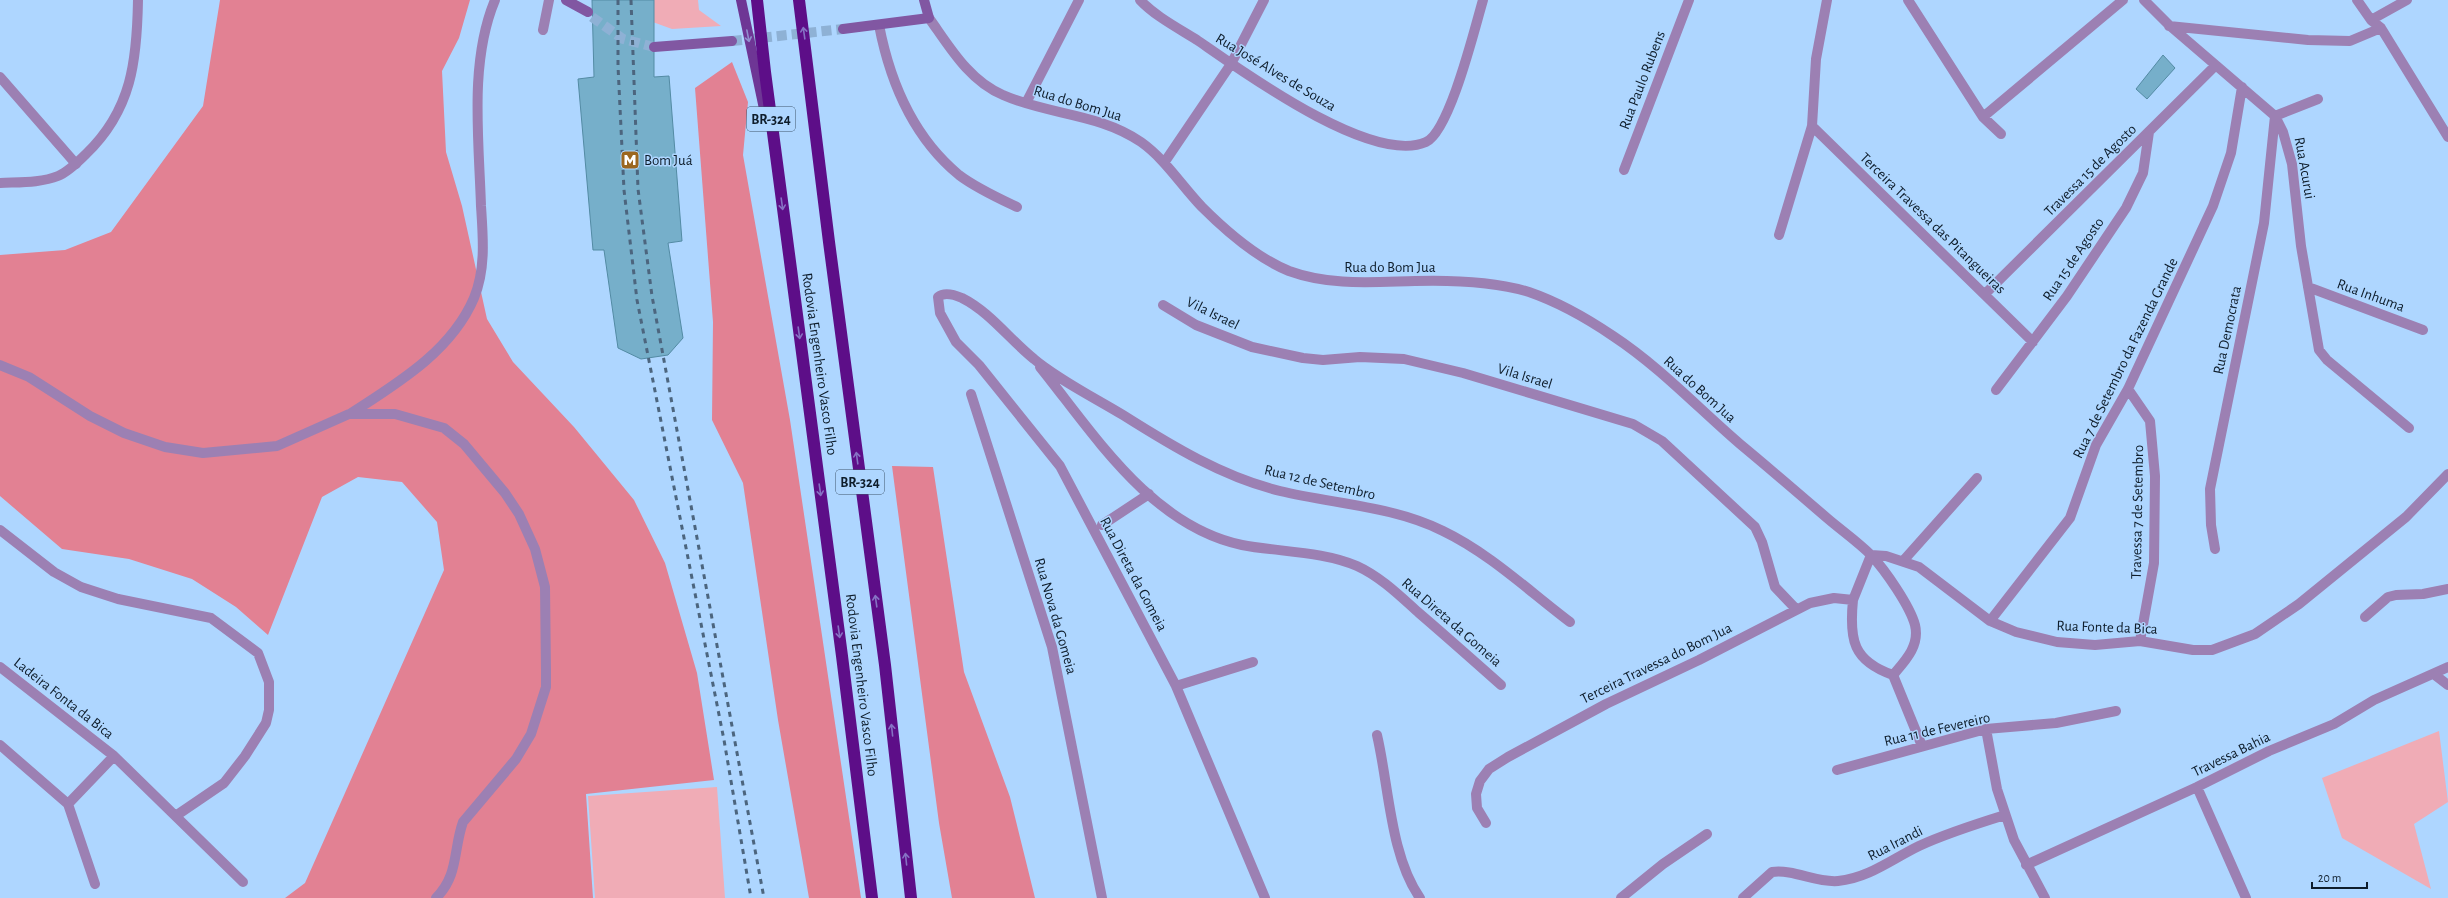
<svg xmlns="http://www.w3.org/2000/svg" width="2448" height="898" font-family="'Alegreya Sans',sans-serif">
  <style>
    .green { fill: #f0acb6 }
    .forest { fill: #e28193 }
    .building { fill: #76afca; stroke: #538ba4 }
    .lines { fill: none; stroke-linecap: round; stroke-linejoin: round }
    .secondary-tunnel { stroke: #8eb1d5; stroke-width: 10; stroke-dasharray: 10 5; stroke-linecap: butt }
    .lane { stroke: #9c80b3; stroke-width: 10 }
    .street { stroke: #9c80b3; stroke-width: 10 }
    .secondary { stroke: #8157a2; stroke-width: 10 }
    .primary { stroke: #6e3695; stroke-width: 10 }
    .highway { stroke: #5d0e88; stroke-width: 12 }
    .rail { stroke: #4c657e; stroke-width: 3; stroke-dasharray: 5 5; stroke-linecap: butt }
    .oneway { stroke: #8672c4 }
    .oneway2 { stroke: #918ecf }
    .labels { text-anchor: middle; stroke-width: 3; stroke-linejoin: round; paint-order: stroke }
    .shield { fill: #aed6ff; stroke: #3e546b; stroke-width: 1 }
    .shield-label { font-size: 14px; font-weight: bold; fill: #0e1d2b }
    .street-label { font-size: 15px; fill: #0e1d2b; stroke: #aed6ff }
    .poi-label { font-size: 15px; fill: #0e1d2b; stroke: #aed6ff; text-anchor: start }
  </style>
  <rect width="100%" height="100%" fill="#aed6ff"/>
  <path class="green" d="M600,0H698L699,10L721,26L672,29L603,4Z
    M2439,731L2448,802L2414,824L2431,889L2342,838L2322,778Z
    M717,787L725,898H595L588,796Z"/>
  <path class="forest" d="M220,0H470L459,38L442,71L446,152L462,206L487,319L513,362L574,427L634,500L665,563L697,673L714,780L586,794L593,898H285L305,883L444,570L437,522L402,482L358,477L322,497L268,635L236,607L192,579L129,559L62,549L0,496V255L65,250L111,232L203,106Z
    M732,62L748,102L743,155L790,420L861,898H809L778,720L743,483L712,420L713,322L695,88Z
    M892,466L933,467L964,672L1010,797L1035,898H952L939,823Z"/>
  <path class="building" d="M592,0H654V77L669,76L682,241L668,243L683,338L668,355L641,359L618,348L604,250H593L578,79L594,77Z
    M2163,55L2175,68L2147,99L2136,89Z"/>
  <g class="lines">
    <path class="secondary-tunnel" d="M592,17L623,39L654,47
      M732,41L843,29"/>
    <path class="lane" d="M543,30L549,0
      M0,77L76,164"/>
    <path class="street" d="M1140,0C1155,16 1178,28 1197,40C1242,71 1372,166 1426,142C1450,131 1475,27 1483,0
      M1908,0L1983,117L2001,134
      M2144,0L2169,25L2275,116L2283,132L2292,164L2301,246L2319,350L2327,360L2409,428
      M2357,0L2371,20L2381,28L2448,137
      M929,18C949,46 969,81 1003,95C1048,115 1099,113 1141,142C1165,159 1181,185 1202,207C1226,231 1257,258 1289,271C1330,286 1372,282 1415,281C1452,280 1493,281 1529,292C1558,302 1588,319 1613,336C1660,367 1698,408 1740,444C1769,468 1798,493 1827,518C1841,530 1858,542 1871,555C1885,570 1910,606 1915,625C1920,646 1905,661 1893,675L1922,746
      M2371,20L2407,0
      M879,25C890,82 913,137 959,175C976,188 998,198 1017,207
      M2169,26L2308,40L2350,41L2381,28
      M1026,103L1079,0
      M1983,117L2123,0
      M1812,126L2033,342
      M1164,163L1231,64L1264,0
      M1624,170L1689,0
      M0,183C18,182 41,183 58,176C68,172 78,162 86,154C132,110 137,60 138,0
      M1779,235L1812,126L1816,59L1827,0
      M2308,287L2423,330
      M1985,294L2215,66
      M1163,305L1196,325L1252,347L1303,358L1323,360L1360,357L1404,359L1463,373L1633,424L1662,441L1755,527L1762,542L1775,587L1796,609
      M0,365L29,377L90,416L124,433L165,447L203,453L277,446L349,414H395L444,428L464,444L505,493L519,514L535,549L545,587L546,670V687L531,734L516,759L463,822C453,850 459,875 436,898
      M1040,367C1094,434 1151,526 1242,545C1278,552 1323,551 1357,566C1381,577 1400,596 1419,613C1447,637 1474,661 1501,685
      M2128,389L2150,421L2155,476L2154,563L2140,641
      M1996,390L2067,296L2126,208L2143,173L2149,132
      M971,394L1052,647L1102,898
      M350,414C396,384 451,352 474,298C486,269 483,237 481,206C479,140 469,62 495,0
      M1102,525L1149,494
      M0,530L54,572L81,587L118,599L211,618L258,653L269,682V710L266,723L245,756L224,783L177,815
      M2215,549L2211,525L2210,489L2264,223L2275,116L2318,99
      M1871,555L1886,556L1919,567L1990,621L2016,632L2057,642L2095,645L2140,641L2193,650H2212L2255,634L2299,604L2406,517L2448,474
      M1903,561L1977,478
      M1853,600C1849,640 1853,661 1893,675
      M2365,617L2388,597L2396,595L2423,594L2448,589
      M1990,621L2070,518L2096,445L2128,389L2213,206L2231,153L2242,87
      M0,667L114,756L68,804
      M2435,675L2448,685
      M1176,686L1253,662
      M1986,729L1997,789L2014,840L2045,898
      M1377,735C1389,786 1390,855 1420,898
      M0,745L68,804L95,884
      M114,756L243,882
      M1837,770L1986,729L2056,723L2116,711
      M2197,787L2246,898
      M1486,823L1477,808L1476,794L1480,781L1489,769L1508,757L1606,704L1699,660L1810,603L1834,598L1853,600L1871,555
      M2026,865L2197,787L2269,751L2334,724L2374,700L2448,667
      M1265,898L1176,686L1060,466L979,365L956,342L940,313L938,297C944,292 955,295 962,298C990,312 1010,340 1034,359C1059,380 1095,398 1123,415C1172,446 1223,477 1280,491C1334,504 1393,506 1443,531C1489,553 1529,591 1570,622
      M1621,898L1663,864L1707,834
      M1743,898L1772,872C1794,869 1816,883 1838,881C1869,878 1892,859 1919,846C1947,833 1976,824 2005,815"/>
    <path class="secondary" d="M566,0L588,12
      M843,29L929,18L924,0
      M654,47L732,41"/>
    <path class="primary" d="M741,0L767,123"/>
    <path class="highway" d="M757,0L765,72L842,656L872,898
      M799,0L829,242L885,665L911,898"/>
    <path class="rail" d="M618,0V66L624,190L637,300L724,740L751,898
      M631,0L638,189L652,296L764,898"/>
  </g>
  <defs><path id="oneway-shaft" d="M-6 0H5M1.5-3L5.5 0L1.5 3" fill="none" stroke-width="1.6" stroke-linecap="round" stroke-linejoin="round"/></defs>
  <g class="oneway">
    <use href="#oneway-shaft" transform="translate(804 33) rotate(-98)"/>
    <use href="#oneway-shaft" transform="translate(782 204) rotate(82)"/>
    <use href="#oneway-shaft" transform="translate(799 333) rotate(82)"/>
    <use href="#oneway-shaft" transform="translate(857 458) rotate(-98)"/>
    <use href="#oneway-shaft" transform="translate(820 490) rotate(82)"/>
    <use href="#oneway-shaft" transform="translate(876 601) rotate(-98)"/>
    <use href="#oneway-shaft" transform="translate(839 632) rotate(82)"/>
    <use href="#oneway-shaft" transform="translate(892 730) rotate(-96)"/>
    <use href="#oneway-shaft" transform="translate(906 859) rotate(-96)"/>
  </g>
  <use class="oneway2" href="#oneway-shaft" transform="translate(748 36) rotate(79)"/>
  <defs>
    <symbol id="metro-square" viewBox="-11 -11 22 22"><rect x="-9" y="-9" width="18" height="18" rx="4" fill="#9c6720" stroke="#aed6ff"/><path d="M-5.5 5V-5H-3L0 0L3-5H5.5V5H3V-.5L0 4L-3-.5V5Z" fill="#fff"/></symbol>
  </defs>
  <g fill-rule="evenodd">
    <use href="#metro-square" x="619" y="149" width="22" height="22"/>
  </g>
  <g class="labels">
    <g class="shield">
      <rect x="747" y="107" width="48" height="24" rx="3"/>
      <rect x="836" y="470" width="48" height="24" rx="3"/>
    </g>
    <g class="shield-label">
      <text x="771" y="124">BR-324</text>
      <text x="860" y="487">BR-324</text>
    </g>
    <g class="street-label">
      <text transform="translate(1276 72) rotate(31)" y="5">Rua José Alves de Souza</text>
      <text transform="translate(1642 80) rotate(-69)" y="5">Rua Paulo Rubens</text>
      <text transform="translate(1078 103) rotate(17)" y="5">Rua do Bom Jua</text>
      <text transform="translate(2305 168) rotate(80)" y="5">Rua Acurui</text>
      <text transform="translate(2090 170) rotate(-45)" y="5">Travessa 15 de Agosto</text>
      <text transform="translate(1933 223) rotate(44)" y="5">Terceira Travessa das Pitangueiras</text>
      <text transform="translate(2073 259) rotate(-56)" y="5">Rua 15 de Agosto</text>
      <text x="1390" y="272">Rua do Bom Jua</text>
      <text transform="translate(2371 295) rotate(20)" y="5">Rua Inhuma</text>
      <text transform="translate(1213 313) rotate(26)" y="5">Vila Israel</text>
      <text transform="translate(2227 330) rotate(-78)" y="5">Rua Democrata</text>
      <text transform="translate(2125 358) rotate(-64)" y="5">Rua 7 de Setembro da Fazenda Grande</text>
      <text transform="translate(820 364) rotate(82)" y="5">Rodovia Engenheiro Vasco Filho</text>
      <text transform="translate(1525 376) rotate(17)" y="5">Vila Israel</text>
      <text transform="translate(1700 389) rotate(42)" y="5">Rua do Bom Jua</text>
      <text transform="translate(1320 482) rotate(13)" y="5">Rua 12 de Setembro</text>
      <text transform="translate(2137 512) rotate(-89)" y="5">Travessa 7 de Setembro</text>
      <text transform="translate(1134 574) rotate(62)" y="5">Rua Direta da Gomeia</text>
      <text transform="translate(1056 616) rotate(74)" y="5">Rua Nova da Gomeia</text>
      <text transform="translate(1452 622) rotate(41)" y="5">Rua Direta da Gomeia</text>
      <text transform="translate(2107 627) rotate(2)" y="5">Rua Fonte da Bica</text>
      <text transform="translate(1656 663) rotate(-26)" y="5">Terceira Travessa do Bom Jua</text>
      <text transform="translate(862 685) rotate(83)" y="5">Rodovia Engenheiro Vasco Filho</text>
      <text transform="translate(64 698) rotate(38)" y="5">Ladeira Fonta da Bica</text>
      <text transform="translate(1937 729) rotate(-13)" y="5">Rua 11 de Fevereiro</text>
      <text transform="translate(2231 754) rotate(-26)" y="5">Travessa Bahia</text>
      <text transform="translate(1895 843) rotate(-27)" y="5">Rua Irandi</text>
    </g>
    <g class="poi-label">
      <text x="644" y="165">Bom Juá</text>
    </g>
  </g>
  <path d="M2312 882v6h55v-6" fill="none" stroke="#0e1d2b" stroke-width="2"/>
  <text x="2318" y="882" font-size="12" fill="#0e1d2b" stroke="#aed6ff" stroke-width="3" paint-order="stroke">20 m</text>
</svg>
